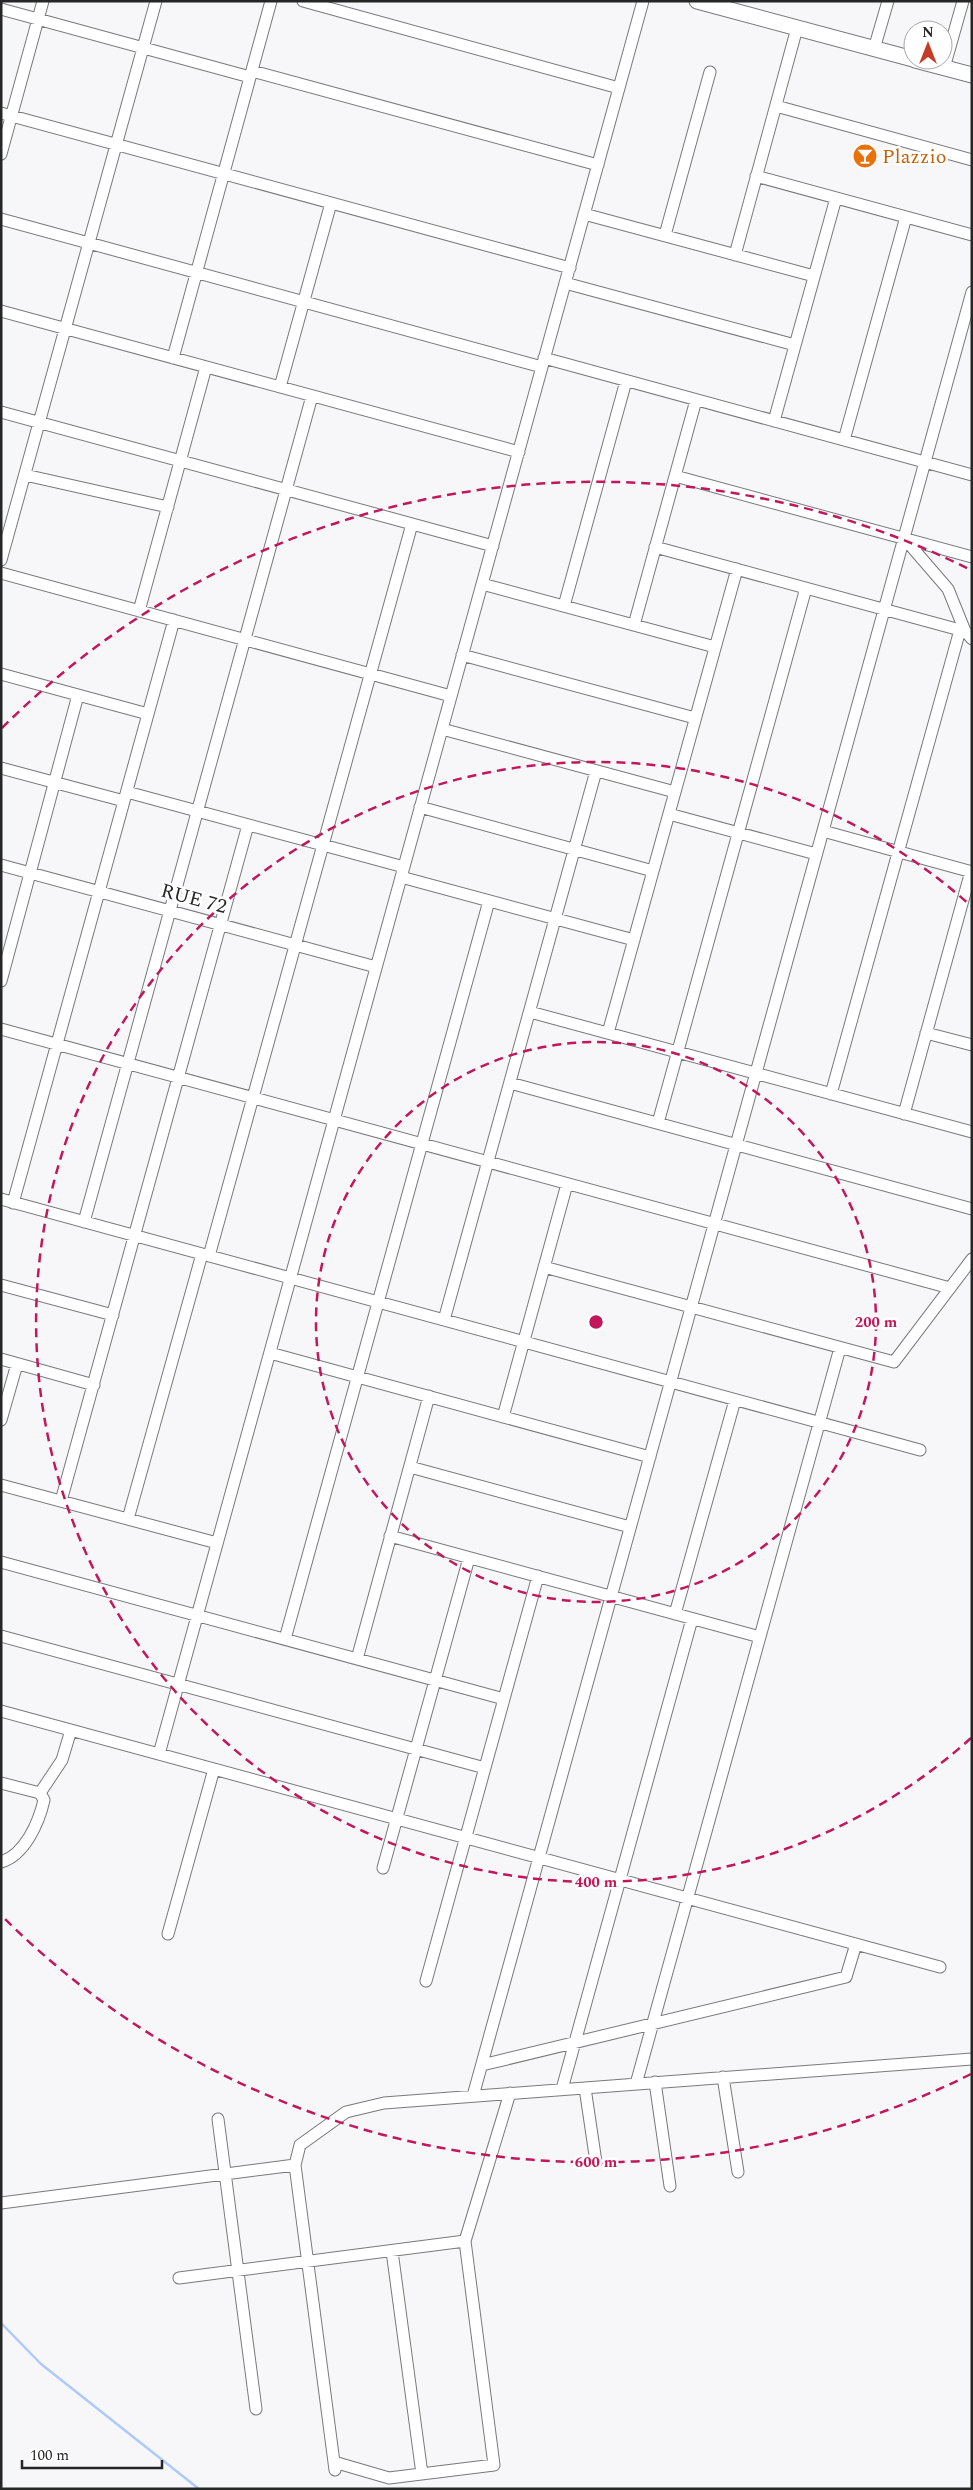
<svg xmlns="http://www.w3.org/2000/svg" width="973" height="2490" font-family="Spectral,serif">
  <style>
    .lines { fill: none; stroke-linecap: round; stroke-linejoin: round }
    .stream { stroke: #afc9fb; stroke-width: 2.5 }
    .minor-casing { stroke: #78797b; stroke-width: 13 }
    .major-casing { stroke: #78797b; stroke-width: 17 }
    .minor { stroke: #fff; stroke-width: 11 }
    .major { stroke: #fff; stroke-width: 15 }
    .ring { fill: none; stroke: #c2185b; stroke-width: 2.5; stroke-dasharray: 9 6 }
    .labels { text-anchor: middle; stroke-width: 5; stroke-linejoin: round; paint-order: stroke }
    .food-label { font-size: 20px; fill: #c56008; stroke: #fff; text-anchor: start }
    .street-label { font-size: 20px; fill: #252626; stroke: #fff }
    .centre { fill: #c2185b; stroke: #fff; stroke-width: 2.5 }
    .ring-label { font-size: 15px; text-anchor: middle; font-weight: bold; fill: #c2185b; stroke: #fff; stroke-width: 5; stroke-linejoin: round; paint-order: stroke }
  </style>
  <rect width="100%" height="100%" fill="#f7f7fa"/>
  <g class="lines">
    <path class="stream" d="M1,2323L41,2364L199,2489"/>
    <defs>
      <path id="minor" d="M303,1L619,88
        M1,9L250,77
        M874,49L888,1
        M944,68L963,1
        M252,71L598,165
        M776,106L972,160
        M1,113L570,268
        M1,154L43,1
        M756,176L972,235
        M584,214L814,276
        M1,219L542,367
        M665,235L710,72
        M735,255L797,28
        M565,283L795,345
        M1,311L519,452
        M173,358L271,1
        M544,358L972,475
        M280,387L331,203
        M1,412L493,546
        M774,421L836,198
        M844,440L906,217
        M25,475L168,507
        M675,476L972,557
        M904,538L948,589L965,631L972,639
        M655,547L960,630L831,1094
        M1,560L156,1
        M1,573L451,696
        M482,584L715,647
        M564,606L626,381
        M139,611L206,367
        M634,625L696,400
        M462,655L695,718
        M1,674L148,714
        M442,729L675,792
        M1,768L124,801
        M127,792L404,867
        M420,807L653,871
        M669,814L816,854
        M823,831L972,872
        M1,865L376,967
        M401,877L634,940
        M1,981L78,695
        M530,1012L972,1132
        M1,1029L950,1288
        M608,1033L737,569
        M926,1033L972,1045
        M510,1083L972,1209
        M904,1114L971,871
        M658,1123L806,588
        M1,1199L920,1450
        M13,1203L174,620
        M84,1222L312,396
        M209,1256L412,524
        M544,1267L894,1362L972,1259
        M1,1285L113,1315
        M444,1320L596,771
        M270,1353L650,1457
        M1,1359L94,1385
        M503,1417L567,1184
        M1,1420L17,1364
        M410,1467L630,1527
        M1,1485L217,1543
        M61,1501L248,825
        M128,1519L202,1254
        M390,1536L760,1637
        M1,1562L504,1699
        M675,1614L735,1400
        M1,1636L485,1768
        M285,1639L489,901
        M357,1659L429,1396
        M1,1711L940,1967
        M159,1754L643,1
        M1,1783L40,1793L44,1800C39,1822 25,1855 1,1862
        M40,1793L62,1760L71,1730
        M383,1868L469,1558
        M168,1934L214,1769
        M426,1981L538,1576
        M482,2065L846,1977L856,1944
        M723,2077L738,2172
        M655,2082L670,2186
        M636,2084L840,1348
        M585,2088L596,2162
        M562,2089L692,1619
        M473,2096L972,292
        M218,2119L256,2409
        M1,2203L295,2165
        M392,2251L422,2474
        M179,2278L465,2241
        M334,2462L389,2478L494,2465L465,2241L510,2093
        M335,2470L295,2165L300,2145L346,2112L384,2103L972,2059"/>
      <path id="major" d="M697,1L913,59
        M915,60L972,75"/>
    </defs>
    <use href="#minor" class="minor-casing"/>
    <use href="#major" class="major-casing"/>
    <use href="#minor" class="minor"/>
    <use href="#major" class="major"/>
  </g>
  <g class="ring">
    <circle cx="596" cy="1322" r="280"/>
    <path d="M971 1738A560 560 0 1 1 971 906"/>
    <path d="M971 2074A840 840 0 0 1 2 1916M2 728A840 840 0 0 1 971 570"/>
  </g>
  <defs>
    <symbol id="bar-disc" viewBox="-11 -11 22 22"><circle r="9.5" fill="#e8710a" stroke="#fff"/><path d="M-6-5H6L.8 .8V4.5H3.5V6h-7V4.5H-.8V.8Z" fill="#fff"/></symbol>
  </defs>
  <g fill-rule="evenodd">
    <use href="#bar-disc" x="851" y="142" width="28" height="28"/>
  </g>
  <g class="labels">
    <g class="food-label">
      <text x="882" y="163">Plazzio</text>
    </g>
    <g class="street-label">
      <text transform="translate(194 898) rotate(15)" y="7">RUE 72</text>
    </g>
  </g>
  <circle cx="596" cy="1322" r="8" class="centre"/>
  <g class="ring-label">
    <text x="876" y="1327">200 m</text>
    <text x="596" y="1887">400 m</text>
    <text x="596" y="2167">600 m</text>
  </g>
  <rect width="973" height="2490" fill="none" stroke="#252626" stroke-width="5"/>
  <g transform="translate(928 45)"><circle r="24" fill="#ffffff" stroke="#a8a8a8"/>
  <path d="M0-4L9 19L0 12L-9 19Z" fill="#c63a29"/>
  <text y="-8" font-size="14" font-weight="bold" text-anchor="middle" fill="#252626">N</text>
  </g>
  <path d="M22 2460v8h140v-8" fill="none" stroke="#252626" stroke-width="2.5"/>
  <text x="30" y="2460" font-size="15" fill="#252626" stroke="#ffffff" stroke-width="4" paint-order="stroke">100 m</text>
</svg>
